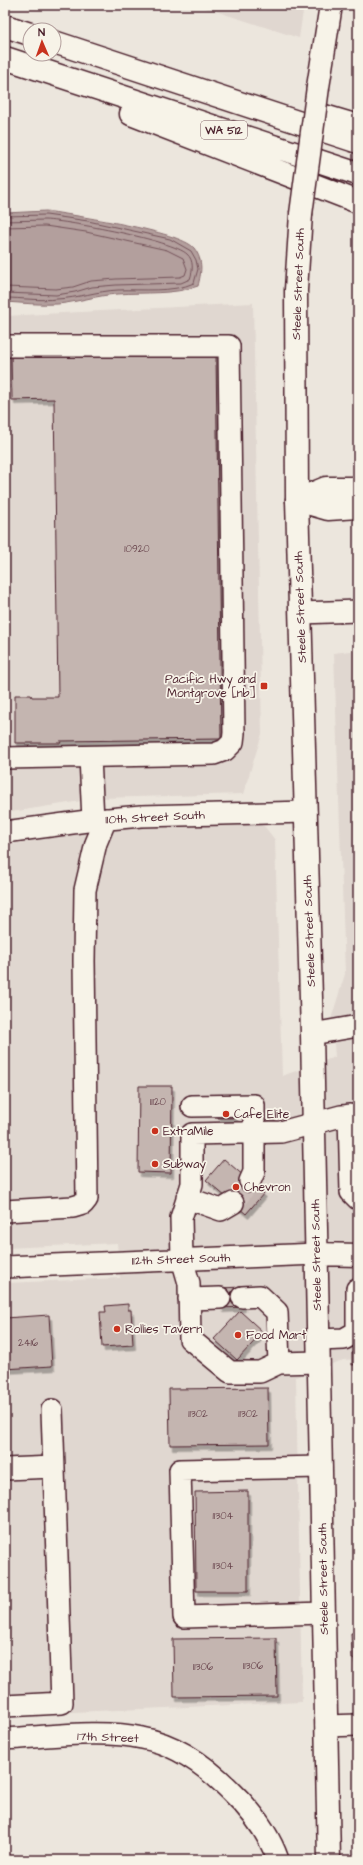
<svg xmlns="http://www.w3.org/2000/svg" width="363" height="1865" font-family="'Architects Daughter',sans-serif">
  <style>
    .built { fill: #e0d7d0 }
    .water { fill: #b39f9d; stroke: #896c6f }
    .lines { fill: none; stroke-linecap: round; stroke-linejoin: round }
    .shore { stroke: #745259; stroke-width: 1 }
    .building { fill: #c4b5b0; stroke: #4a1f2b; filter: url(#shadow) }
    .minor-tunnel { stroke: #ccbeb9; stroke-width: 21; stroke-dasharray: 21 10; stroke-linecap: butt }
    .minor-casing { stroke: #4a1f2b; stroke-width: 24 }
    .major-casing { stroke: #4a1f2b; stroke-width: 25 }
    .highway-casing { stroke: #4a1f2b; stroke-width: 25 }
    .minor { stroke: #f7f3e8; stroke-width: 21 }
    .major { stroke: #f7f3e8; stroke-width: 22 }
    .highway { stroke: #f7f3e8; stroke-width: 22 }
    .major-bridge-casing { stroke: #4a1f2b; stroke-width: 25; stroke-linecap: butt }
    .major-bridge { stroke: #f7f3e8; stroke-width: 22 }
    .poi-dot { fill: #c8321e; stroke: #f7f3e8; stroke-width: 1.5 }
    .labels { text-anchor: middle; stroke-width: 3.5; stroke-linejoin: round; paint-order: stroke }
    .number-label { font-size: 10px; fill: #68444c }
    .shield { fill: #f7f3e8; stroke: #7e5f64; stroke-width: 1 }
    .shield-label { font-size: 11px; font-weight: bold; fill: #4a1f2b }
    .street-label { font-size: 12px; fill: #4a1f2b; stroke: #f7f3e8 }
    .poi-label { font-size: 12px; fill: #4a1f2b; stroke: #f7f3e8; text-anchor: start }
  </style>
  <defs>
    <filter id="shadow"><feDropShadow dx="2.5" dy="4.5" stdDeviation="0" flood-color="#0004"/></filter>
  </defs>
  <rect width="100%" height="100%" fill="#ece6dd"/>
  <filter id="ink" filterUnits="userSpaceOnUse"><feTurbulence type="fractalNoise" baseFrequency=".025" numOctaves="2"/><feDisplacementMap in="SourceGraphic" scale="8" xChannelSelector="R" yChannelSelector="G"/><feConvolveMatrix kernelMatrix="1 2 1 2 8 2 1 2 1" color-interpolation-filters="sRGB"/></filter>
  <g filter="url(#ink)">
    <path class="built" d="M196,5H304L299,38Z
      M253,303L262,734L243,794L100,798L5,813V316Z
      M358,650V1359L343,1360L296,1377L302,1702L5,1715V1283L120,1278L117,1243L5,1248V845L135,825L252,820L265,827L275,840L282,1076L335,1057L332,1016L345,974L334,653Z
      M354,1710H358V1860H357Z"/>
    <path class="water" d="M46,211C72,215 180,231 194,248C204,261 201,273 198,286C173,295 145,292 118,294C98,295 78,302 58,304C40,305 22,303 5,302V213Z"/>
    <g class="lines">
      <path class="shore" d="M5,216L46,215L88,221L170,239L191,251L196,260L198,269L194,283C172,293 142,289 118,290C97,291 78,298 57,299C40,301 22,298 5,298
        M5,221C18,221 32,220 45,220C68,221 172,240 187,254C194,260 193,271 190,279L181,283L116,285L92,287L75,292L56,295L5,293
        M5,227L45,226L86,232L167,250L183,258L187,269L185,275L180,277L116,279L91,281L73,287L56,289L5,287"/>
    </g>
    <path class="building" d="M216,353L221,739L60,741L61,743H15V695H31L32,697H58L54,399L12,400L11,354Z
      M139,1086H172L171,1173L138,1172Z
      M235,1109V1118H218V1110Z
      M224,1159L264,1193L246,1214L206,1180Z
      M242,1287L243,1307L221,1308L220,1288Z
      M128,1304V1310H131L133,1345L102,1347L100,1312H106L105,1306Z
      M240,1311L263,1332L237,1360L214,1339Z
      M49,1315L52,1366L5,1369V1318Z
      M358,1352V1364L352,1365V1353Z
      M268,1388L269,1444L170,1445L169,1389Z
      M248,1491V1591H196L195,1492Z
      M351,1633H358V1659H352Z
      M276,1638L277,1696L174,1697L173,1639Z"/>
    <g class="lines">
      <path class="minor-tunnel" d="M233,1203L250,1181"/>
      <defs>
        <path id="minor" d="M5,346H229L234,733L233,742L225,750L214,754L5,758
          M301,613L358,611
          M90,757L93,820
          M5,832L87,821L141,816L306,812
          M312,1034L358,1026
          M192,1106L254,1105V1172L250,1181
          M349,1115L351,1192L358,1199
          M187,1198L221,1210L233,1203
          M5,1211L73,1207L83,1204L87,1199L84,961L85,890L96,843L106,819
          M5,1267L317,1254
          M242,1297L260,1296L277,1312L279,1363L260,1372H230L190,1339L189,1283L182,1259L181,1218L192,1184V1134L281,1132L341,1116L358,1115
          M189,1299L220,1298
          M357,1331V1289H358
          M318,1340L344,1339L358,1331
          M279,1363L319,1362
          M321,1467L180,1470L184,1617L324,1613
          M5,1469L54,1467
          M5,1706L62,1703L52,1410
          M326,1726L358,1725
          M5,1739C47,1737 101,1729 142,1738C176,1744 206,1766 230,1790C250,1809 269,1834 278,1860"/>
        <path id="major" d="M318,87L331,5
          M301,214L296,290L297,500L312,1034L329,1860
          M317,1254L358,1255"/>
        <path id="highway" d="M5,26L30,34
          M54,42L358,142
          M5,58L358,174
          M131,114L358,202
          M321,115L358,126
          M297,500L326,488H358
          M297,500L328,509L358,507"/>
      </defs>
      <use href="#minor" class="minor-casing"/>
      <use href="#major" class="major-casing"/>
      <use href="#highway" class="highway-casing"/>
      <use href="#minor" class="minor"/>
      <use href="#major" class="major"/>
      <use href="#highway" class="highway"/>
      <defs>
        <path id="major-bridge" d="M301,214L318,87"/>
      </defs>
      <use href="#major-bridge" class="major-bridge-casing"/>
      <use href="#major-bridge" class="major-bridge"/>
    </g>
  </g>
  <g class="poi-dot">
    <rect x="260" y="682" width="8" height="8" rx="2"/>
    <circle cx="226" cy="1114" r="4"/>
    <circle cx="155" cy="1131" r="4"/>
    <circle cx="155" cy="1164" r="4"/>
    <circle cx="236" cy="1187" r="4"/>
    <circle cx="117" cy="1329" r="4"/>
    <circle cx="238" cy="1335" r="4"/>
  </g>
  <g class="labels">
    <g class="number-label">
      <text x="137" y="552">10920</text>
      <text x="158" y="1105">11120</text>
      <text x="28" y="1346">2416</text>
      <text x="198" y="1417">11302</text>
      <text x="248" y="1417">11302</text>
      <text x="223" y="1519">11304</text>
      <text x="223" y="1569">11304</text>
      <text x="253" y="1669">11306</text>
      <text x="203" y="1670">11306</text>
    </g>
    <rect class="shield" x="201" y="121" width="46" height="18" rx="3"/>
    <g class="shield-label">
      <text x="224" y="134">WA 512</text>
    </g>
    <g class="street-label">
      <text transform="translate(298 284) rotate(-88)" y="4">Steele Street South</text>
      <text transform="translate(300 607) rotate(-92)" y="4">Steele Street South</text>
      <text transform="translate(155 817) rotate(-3)" y="4">110th Street South</text>
      <text transform="translate(309 931) rotate(-92)" y="4">Steele Street South</text>
      <text transform="translate(316 1255) rotate(-91)" y="4">Steele Street South</text>
      <text transform="translate(181 1259) rotate(-2)" y="4">112th Street South</text>
      <text transform="translate(323 1579) rotate(-91)" y="4">Steele Street South</text>
      <text transform="translate(108 1737) rotate(2)" y="4">17th Street</text>
    </g>
    <g class="poi-label">
      <text x="256" y="683" text-anchor="end">Pacific Hwy and<tspan x="256" dy="14">Montgrove [nb]</tspan></text>
      <text x="234" y="1118">Cafe Elite</text>
      <text x="163" y="1135">ExtraMile</text>
      <text x="163" y="1168">Subway</text>
      <text x="244" y="1191">Chevron</text>
      <text x="125" y="1333">Rollies Tavern</text>
      <text x="246" y="1339">Food Mart</text>
    </g>
  </g>
  <rect width="363" height="1865" fill="none" stroke="#f7f3e8" stroke-width="20"/>
  <rect x="10" y="10" width="343" height="1845" fill="none" stroke="#4a1f2b" stroke-width="1.5" filter="url(#ink)"/>
  <g transform="translate(42 42) rotate(358)"><circle r="19" fill="#f7f3e8" stroke="#b29e9c"/>
  <path d="M0-3L7 15L0 10L-7 15Z" fill="#c8321e"/>
  <text y="-6" font-size="11" font-weight="bold" text-anchor="middle" fill="#4a1f2b">N</text>
  </g>
</svg>
